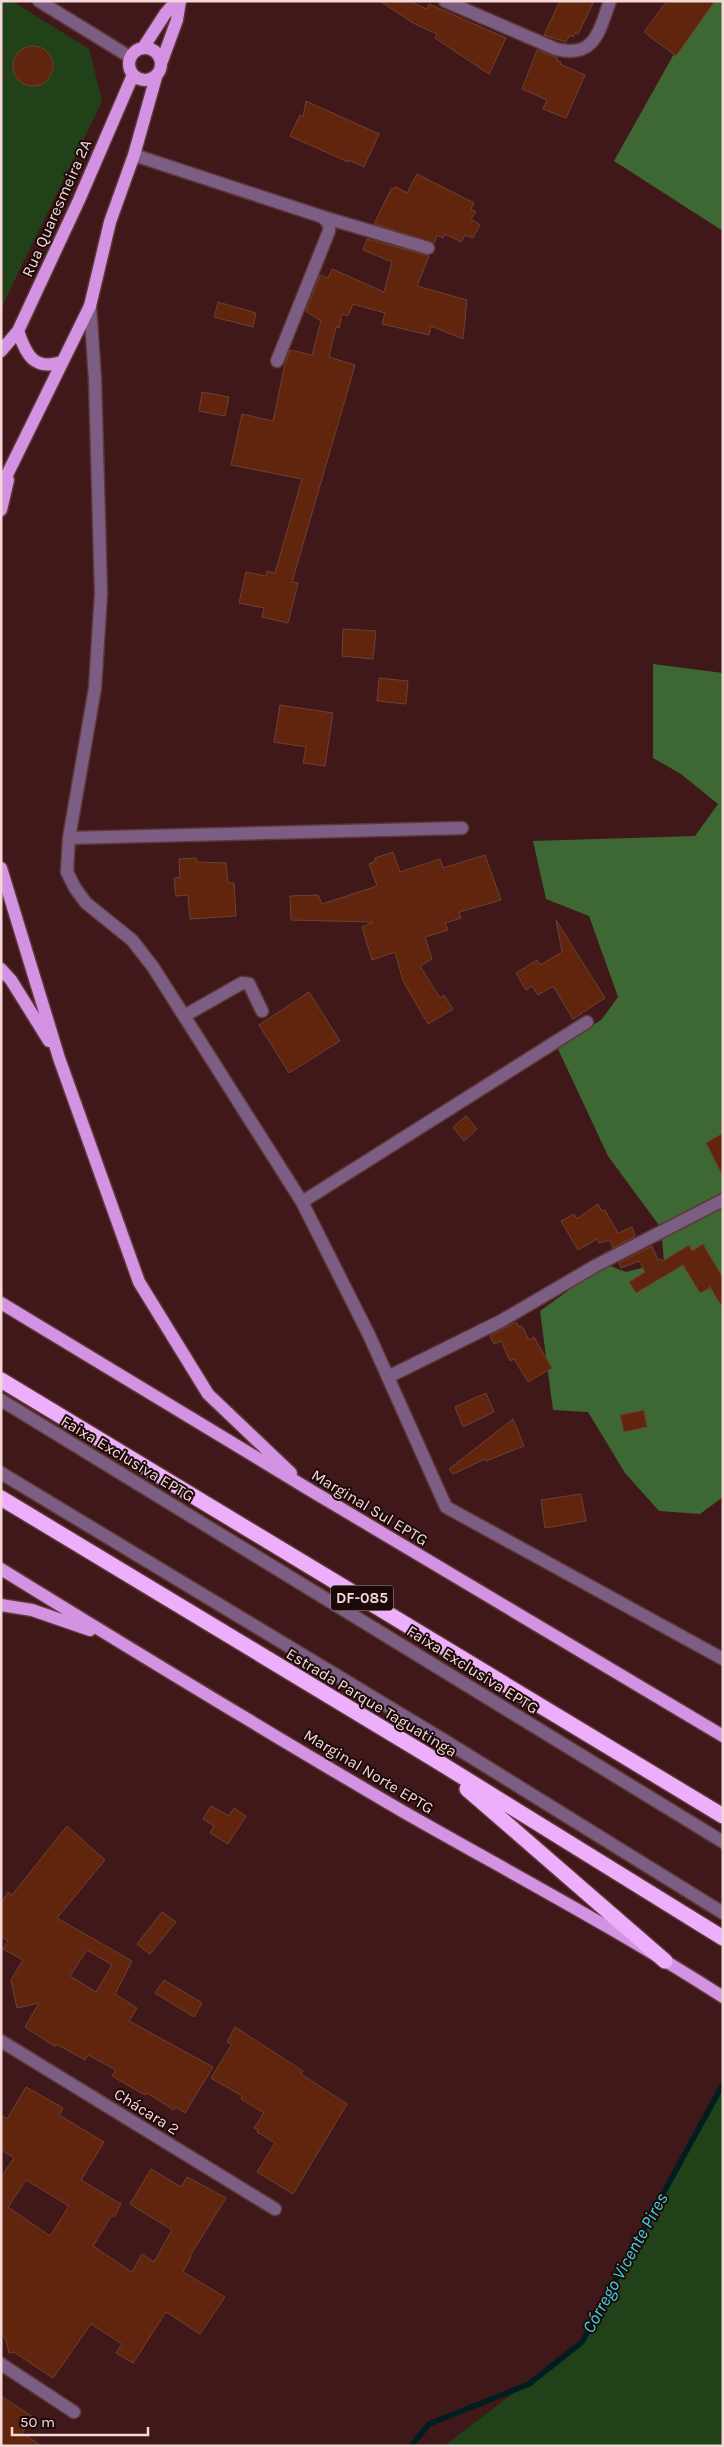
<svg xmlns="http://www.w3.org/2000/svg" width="724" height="2447" font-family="Karla,sans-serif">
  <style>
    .green { fill: #214219 }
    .forest { fill: #3d6833 }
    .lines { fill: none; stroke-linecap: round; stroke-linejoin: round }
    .stream { stroke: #001d1f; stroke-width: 5.5 }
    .building { fill: #61240d; stroke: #6c4233; fill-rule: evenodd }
    .minor-casing { stroke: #5e3737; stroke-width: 15 }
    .major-casing { stroke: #5e3737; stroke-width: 15 }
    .highway-casing { stroke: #5e3737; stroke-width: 18 }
    .minor { stroke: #7c5d84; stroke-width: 12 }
    .major { stroke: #d392e2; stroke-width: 12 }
    .highway { stroke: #edaefb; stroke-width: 15 }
    .labels { text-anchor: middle; stroke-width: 4; stroke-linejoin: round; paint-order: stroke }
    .shield { fill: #1c0a0a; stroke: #b49a9a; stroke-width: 1 }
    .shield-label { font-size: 15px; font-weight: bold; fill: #f5d8d7 }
    .street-label { font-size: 16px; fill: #f5d8d7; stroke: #1c0a0a }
    .water-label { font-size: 18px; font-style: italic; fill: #3bd6de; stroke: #1c0a0a }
  </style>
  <rect width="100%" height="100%" fill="#411819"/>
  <path class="green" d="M1,1H12L89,49L102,101L1,308Z
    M723,2084V2442L720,2446H444L582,2341Z"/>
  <path class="forest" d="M690,1H723V231L614,161L698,11Z
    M653,664L723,673V1497L700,1514L659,1511L625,1473L588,1412L553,1410L540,1311L605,1264L626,1272L664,1262L661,1228L608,1156L558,1049L602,1019L618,997L589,916L546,899L533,841L695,836L718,804L681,774L653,758Z"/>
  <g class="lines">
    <path class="stream" d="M411,2446L429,2424L529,2384L582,2342L723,2084"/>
  </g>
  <path class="building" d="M380,1H408L427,9L429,4L506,38L489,74L435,38L437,34L413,23Z
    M560,1H594L578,34L575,33L573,37L570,35L566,42L544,35Z
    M667,1H715L676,56L644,32Z
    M13 66a20 20 0 1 1 40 0a20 20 0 1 1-40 0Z
    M537,50L558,58L556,60L561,62L560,64L585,75L566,118L543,109L547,100L522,89Z
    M306,101L379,134L364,167L349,160L348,162L290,136L300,115L303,117Z
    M417,174L474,203L471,209L476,212L471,219L480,225L473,238L465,235L461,242L445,234L443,238L437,235L434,243L374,224L391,189L396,187L407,193Z
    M367,239L429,256L417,286L467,300L463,339L431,326L429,335L382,324L385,313L353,304L348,316L342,314L339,328L336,327L329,357L355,365L292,582L298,583L288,623L262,617L264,608L239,603L246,572L266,576L267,571L275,573L302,479L231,465L242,414L273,421L285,364L290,350L312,355L321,321L306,311L320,275L328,278L332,269L384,292L392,262L363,250Z
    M218,302L256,313L253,327L214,317Z
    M202,392L229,397L225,416L199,411Z
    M343,629L376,631L373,659L342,656Z
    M379,678L408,681L406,704L377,701Z
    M280,705L333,713L325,766L303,763L306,747L274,742Z
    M393,852L400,872L440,859L443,868L485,855L501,900L459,912L461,918L445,923L448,930L425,937L432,959L420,966L440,998L444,995L453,1009L428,1024L403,981L395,952L372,960L362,927L373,922L291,920L290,896L318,895L322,904L377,886L369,864L376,861L375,858Z
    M196,858L197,862L226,863L228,883H234L236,916L190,919L188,895L176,896L174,878L180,877L179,859Z
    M556,920L605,998L573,1019L553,986L538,995L532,986L526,990L516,973L537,960L540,965L562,952Z
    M309,992L340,1041L289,1073L259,1025Z
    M466,1116L477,1129L464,1141L453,1127Z
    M723,1133V1177L706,1143Z
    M598,1204L602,1211L605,1210L618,1233L632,1227L635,1236L613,1248L610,1240L599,1243L597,1239L578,1250L561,1221L574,1214L577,1219Z
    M703,1244L723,1278V1308L709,1286L710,1288L700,1293L683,1265L636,1293L629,1282L645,1272L639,1261L621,1268L619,1263L652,1246L658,1260L661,1259L663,1261L689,1245L692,1251Z
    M516,1322L519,1327L522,1326L529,1340L534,1337L552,1368L528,1382L514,1359L510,1361L501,1341L494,1344L490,1336Z
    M486,1393L494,1412L463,1427L455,1407Z
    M644,1410L647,1427L624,1432L620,1415Z
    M513,1419L524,1446L486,1461L485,1459L453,1474L449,1469Z
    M581,1494L586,1521L545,1528L541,1500Z
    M211,1806L229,1816L234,1808L246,1816L228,1844L210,1833L214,1826L203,1819Z
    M67,1826L105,1860L57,1918L132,1961L115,1994L137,2008L129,2021L213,2067L185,2113L176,2107L174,2110L147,2093L145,2095L112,2076L116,2070L88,2055L85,2060L58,2045L54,2046L25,2027L39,2003L17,2008L11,1980L23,1960L3,1949L8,1941L1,1936V1903L8,1892L12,1895ZM87,1950L112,1965L96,1992L70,1976Z
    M162,1912L176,1922L150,1954L137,1944Z
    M164,1980L202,2003L194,2017L155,1993Z
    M235,2027L303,2071L301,2074L347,2104L293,2194L257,2172L275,2143L257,2132L258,2129L254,2128L264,2113L241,2099L242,2096L211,2078L232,2044L227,2042Z
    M26,2087L63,2108L59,2115L104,2142L81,2180L121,2204L114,2217L112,2215L93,2246L132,2272L142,2254L154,2262L172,2230L130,2204L151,2169L181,2187L187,2177L226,2198L190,2256L191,2257L183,2272L225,2297L200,2334L166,2312L133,2363L116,2353L122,2344L91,2324L53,2378L14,2352L9,2353L6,2340L1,2333V2177L14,2158L1,2150V2115L7,2119ZM26,2180L69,2206L50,2236L8,2207Z
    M1,2396L33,2417L22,2433L42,2446H1Z"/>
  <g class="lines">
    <defs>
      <path id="minor" d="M39,1L130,57
        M445,1L556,49C595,59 599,31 610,1
        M134,155L323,217L329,224V231L277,361
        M323,217L428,248
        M90,306L95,379L101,593L95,688L69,838L462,828
        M69,838L67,872L75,888L86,903L132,940L153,967L302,1202L369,1335L446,1507L723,1659
        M184,1016L242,983L249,984L262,1011
        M302,1202L587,1022
        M388,1377L501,1321L595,1266L723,1200
        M1,1400L723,1842
        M1,1473L442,1739L723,1913
        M1,2041L275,2209
        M1,2364L74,2412"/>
      <path id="major" d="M129 64a16 16 0 1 1 32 0a16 16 0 1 1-32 0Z
        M143,48L165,14L176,1
        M162,61L177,20L180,1
        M18,331C26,355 34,371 62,362
        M1,351L18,331L79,200L133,75
        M1,487L90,306L110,222L134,155L156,77
        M1,510L8,480
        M1,868L59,1058L139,1282L208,1394L291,1473
        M1,969L11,980L49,1041
        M1,1303L310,1490L723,1736
        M1,1569C134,1651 267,1732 402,1811C509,1872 619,1930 723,1997
        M1,1605L32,1610L90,1630"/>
      <path id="highway" d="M1,1380L723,1816
        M1,1498L432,1758L723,1938
        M467,1789L665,1961"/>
    </defs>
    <use href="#minor" class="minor-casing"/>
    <use href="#major" class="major-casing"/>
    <use href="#highway" class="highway-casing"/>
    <use href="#minor" class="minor"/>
    <use href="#major" class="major"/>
    <use href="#highway" class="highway"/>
  </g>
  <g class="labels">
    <rect class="shield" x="331" y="1585.5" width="62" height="25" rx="4"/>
    <g class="shield-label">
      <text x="362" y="1603">DF-085</text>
    </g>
    <g class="street-label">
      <text transform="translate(56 208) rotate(-66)" y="6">Rua Quaresmeira 2A</text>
      <text transform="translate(128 1458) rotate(31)" y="6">Faixa Exclusiva EPTG</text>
      <text transform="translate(370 1507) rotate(31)" y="6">Marginal Sul EPTG</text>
      <text transform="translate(473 1669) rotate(32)" y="6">Faixa Exclusiva EPTG</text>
      <text transform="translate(372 1702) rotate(31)" y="6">Estrada Parque Taguatinga</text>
      <text transform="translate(369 1771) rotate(31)" y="6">Marginal Norte EPTG</text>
      <text transform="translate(147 2111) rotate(32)" y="6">Chácara 2</text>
    </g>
    <g class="water-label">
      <text transform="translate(625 2263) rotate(-61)" y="6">Córrego Vicente Pires</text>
    </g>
  </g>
  <rect width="724" height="2447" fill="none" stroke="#f5d8d7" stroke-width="5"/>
  <path d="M12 2427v8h136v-8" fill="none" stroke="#f5d8d7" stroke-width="2.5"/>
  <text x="20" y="2427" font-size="15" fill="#f5d8d7" stroke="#1c0a0a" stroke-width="4" paint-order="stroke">50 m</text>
</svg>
